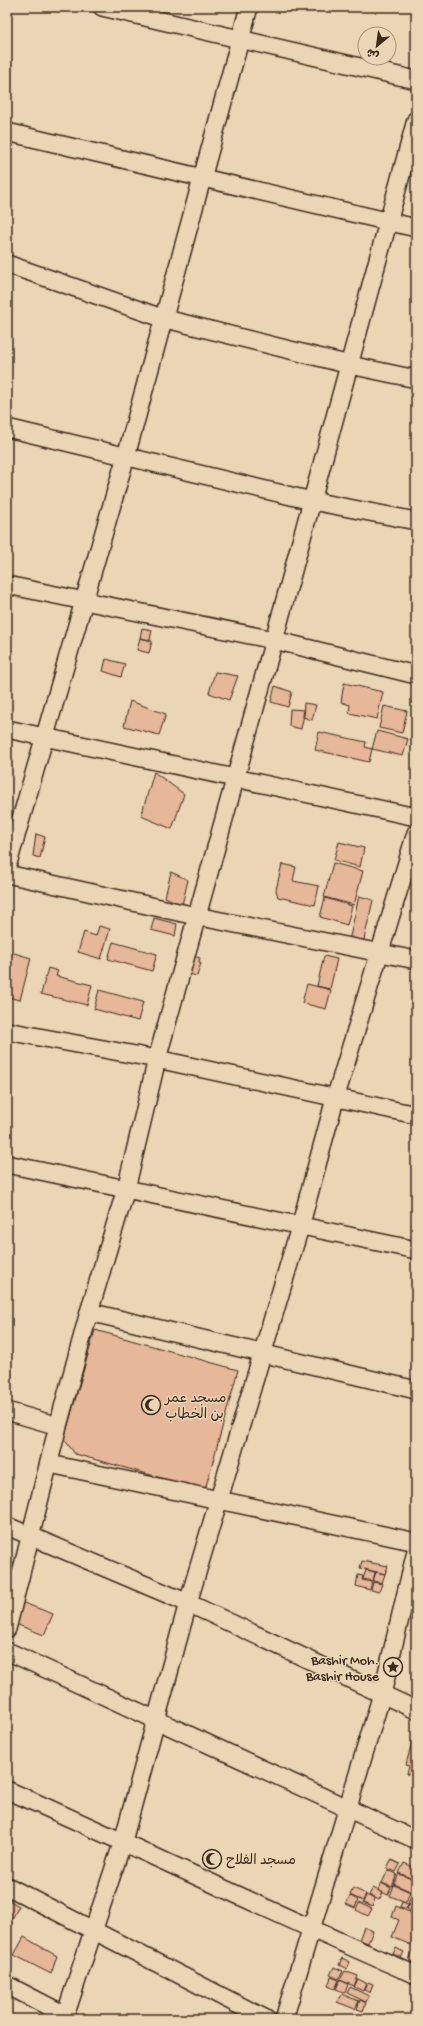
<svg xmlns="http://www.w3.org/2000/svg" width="423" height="2026" font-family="'Gochi Hand','Playpen Sans Arabic',sans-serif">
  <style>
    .building { fill: #e6b798; stroke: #3b2a1e }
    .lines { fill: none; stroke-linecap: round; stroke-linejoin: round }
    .minor-casing { stroke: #3b2a1e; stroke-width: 20 }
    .minor { stroke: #ead6b4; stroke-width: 17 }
    .labels { text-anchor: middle; stroke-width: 3; stroke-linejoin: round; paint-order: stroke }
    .poi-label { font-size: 14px; fill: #3b2a1e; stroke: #ead6b4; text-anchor: start }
  </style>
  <rect width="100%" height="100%" fill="#ead6b4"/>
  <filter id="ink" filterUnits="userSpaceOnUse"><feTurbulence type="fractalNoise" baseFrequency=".025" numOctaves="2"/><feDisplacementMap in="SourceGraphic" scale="8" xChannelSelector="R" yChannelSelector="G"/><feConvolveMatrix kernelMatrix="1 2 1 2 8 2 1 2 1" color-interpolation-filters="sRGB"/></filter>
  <g filter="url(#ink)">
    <path class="building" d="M142,628L152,630L150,640L140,638Z
      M140,638L152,641L149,653L137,650Z
      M106,659L125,664L121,677L103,671Z
      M215,672L238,676L229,700L209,693Z
      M344,683L383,692L377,719L349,713L350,705L341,702Z
      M275,686L292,692L288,707L271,702Z
      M130,701L166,714L159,735L124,726Z
      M304,703L316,705L312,720L303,717Z
      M384,706L407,711L402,733L379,728Z
      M290,709L305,710L301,729L289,726Z
      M377,731L408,739L403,756L372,749Z
      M319,732L366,742L365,747L372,749L369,762L315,750Z
      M154,772L184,794L172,829L141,816Z
      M36,834L45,837L40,858L33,856Z
      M339,842L364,848L360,867L334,860Z
      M333,863L363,871L354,905L324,897Z
      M282,864L296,867L293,881L319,886L315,905L278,897L276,890Z
      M171,872L188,880L182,905L165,897Z
      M359,896L373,900L363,944L349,941Z
      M325,898L352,906L347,925L320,917Z
      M154,918L177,924L175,936L151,930Z
      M99,926L110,929L101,959L78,952L84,932L96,936Z
      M113,942L157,954L152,971L108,959Z
      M7,951L31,958L20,1000L7,997Z
      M187,954L200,958L199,962L201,963L197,976L182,972Z
      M324,956L337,959L330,989L317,986Z
      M48,968L58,971L56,976L92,985L87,1005L41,994Z
      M307,984L331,990L326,1009L302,1003Z
      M99,990L143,1002L138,1021L94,1009Z
      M95,1330L238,1370L205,1490L75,1454L64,1439Z
      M362,1561L388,1566L385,1574L360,1568Z
      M366,1570L375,1572L373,1581L363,1579Z
      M376,1572L385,1574L382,1583L373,1581Z
      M358,1575L363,1576L362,1580L372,1582L370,1590L356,1586Z
      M373,1582L382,1584L379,1592L371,1590Z
      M21,1602L53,1614L44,1635L13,1623Z
      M412,1741L416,1743L414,1775L407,1774L409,1766L406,1765Z
      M391,1860L400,1864L396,1872L387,1868Z
      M404,1863L416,1868L415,1880L399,1873Z
      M388,1870L397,1874L392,1887L382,1883Z
      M399,1874L414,1880L410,1891L394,1884Z
      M416,1880V1896L411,1894Z
      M381,1883L391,1888L388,1895L378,1890Z
      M394,1885L410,1892L406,1902L390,1896Z
      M353,1888L366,1894L363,1901L350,1895Z
      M373,1888L383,1893L379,1900L369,1895Z
      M7,1891L14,1894L10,1901L19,1906L12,1919L7,1916Z
      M366,1895L375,1899L372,1907L363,1903Z
      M350,1896L358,1900L355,1908L346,1904Z
      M411,1896L416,1899V1907L408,1903Z
      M402,1902L408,1904L406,1909L400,1907Z
      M359,1903L372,1909L368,1916L356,1910Z
      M409,1904L416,1908V1914L407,1909Z
      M396,1906L416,1915V1933L411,1945L392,1937L399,1920L392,1917Z
      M364,1927L373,1931L368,1943L359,1940Z
      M24,1937L57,1956L51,1974L14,1955Z
      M396,1948L404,1952L401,1958L393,1954Z
      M412,1952L416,1953V1963L409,1960Z
      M342,1958L350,1962L347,1969L339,1965Z
      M334,1967L343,1971L339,1979L330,1975Z
      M345,1971L358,1976L354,1986L340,1980Z
      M331,1977L339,1980L335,1989L328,1986Z
      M358,1979L366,1983L363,1991L354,1987Z
      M340,1980L348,1984L345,1993L336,1989Z
      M368,1982L373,1984L370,1993L364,1990Z
      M350,1987L369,1996L366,2002L347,1993Z
      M341,1994L359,2001L355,2009L337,2002Z
      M360,2000L366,2003L363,2011L357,2009Z
      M326,2014L335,2018V2019H324Z"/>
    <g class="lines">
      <defs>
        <path id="minor" d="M102,7L416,80
          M7,132L416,228
          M7,264L162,318L350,365L416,379
          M7,428L312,501L416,521
          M7,585L274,640L416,675
          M7,729L416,817
          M7,867L126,456L249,7
          M7,874L196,916L416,960
          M7,1031L157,1059L416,1115
          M7,1164L416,1250
          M89,1312L416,1390
          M7,1411L58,1426
          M50,1464L416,1542
          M7,1526L188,1603L416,1710
          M7,1629L58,1426L89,1312L126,1189L157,1059L274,640L416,120
          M7,1651L416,1840
          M7,1790C144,1850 278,1916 416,1975
          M7,1886L266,2019
          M7,1985L65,2015
          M64,2019L123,1841L188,1603L300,1227L335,1099L416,833
          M284,2019L382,1694L416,1551"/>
      </defs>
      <use href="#minor" class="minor-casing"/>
      <use href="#minor" class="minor"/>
    </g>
  </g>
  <defs>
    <symbol id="mosque-ring" viewBox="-11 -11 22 22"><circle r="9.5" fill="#ead6b4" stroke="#3b2a1e" stroke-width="1.5"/><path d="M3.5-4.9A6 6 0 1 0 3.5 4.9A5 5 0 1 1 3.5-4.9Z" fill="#3b2a1e"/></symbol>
    <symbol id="sight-ring" viewBox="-11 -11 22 22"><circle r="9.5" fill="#ead6b4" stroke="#3b2a1e" stroke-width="1.5"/><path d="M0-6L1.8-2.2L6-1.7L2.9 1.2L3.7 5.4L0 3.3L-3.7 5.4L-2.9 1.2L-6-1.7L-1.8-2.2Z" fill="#3b2a1e"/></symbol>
  </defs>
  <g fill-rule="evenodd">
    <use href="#mosque-ring" x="140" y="1394" width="22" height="22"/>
    <use href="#sight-ring" x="382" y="1656" width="22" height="22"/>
    <use href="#mosque-ring" x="201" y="1848" width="22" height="22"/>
  </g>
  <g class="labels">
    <g class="poi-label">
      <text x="165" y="1402">مسجد عمر<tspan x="165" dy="16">بن الخطاب</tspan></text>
      <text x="379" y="1664" text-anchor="end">Bashir Moh.<tspan x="379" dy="16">Bashir House</tspan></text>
      <text x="226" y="1864">مسجد الفلاح</text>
    </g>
  </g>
  <rect width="423" height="2026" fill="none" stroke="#ead6b4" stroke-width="24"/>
  <rect x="12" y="12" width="399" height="2002" fill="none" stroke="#3b2a1e" stroke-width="1.5" filter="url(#ink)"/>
  <g transform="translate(377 46) rotate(209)"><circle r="19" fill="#ead6b4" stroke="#a49178"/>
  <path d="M0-3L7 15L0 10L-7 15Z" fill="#3b2a1e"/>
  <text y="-6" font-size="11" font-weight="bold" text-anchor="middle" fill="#3b2a1e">ش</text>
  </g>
</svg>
